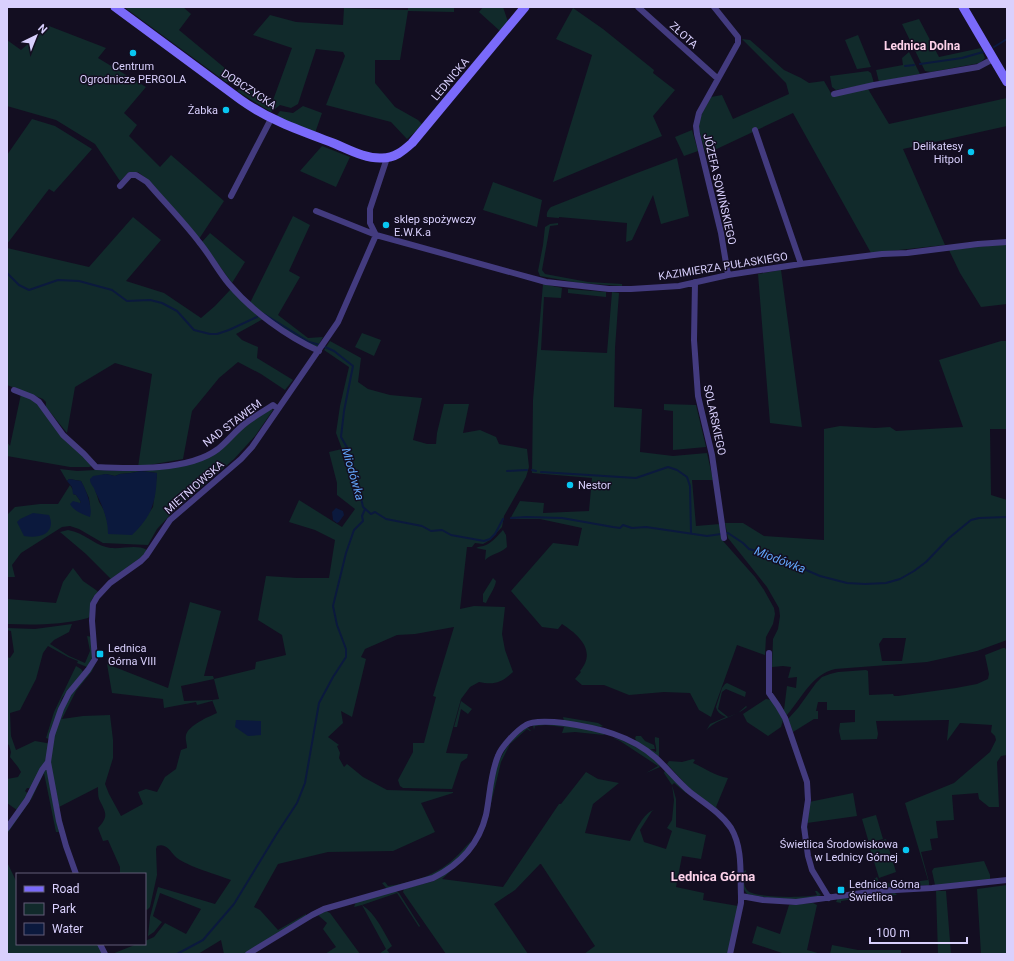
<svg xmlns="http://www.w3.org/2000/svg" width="1014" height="961" font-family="Roboto,sans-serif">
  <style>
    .green { fill: #112a2b; fill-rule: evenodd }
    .water { fill: #0b193d }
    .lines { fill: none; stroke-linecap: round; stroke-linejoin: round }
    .stream { stroke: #0b193d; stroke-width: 2 }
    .minor { stroke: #433b7f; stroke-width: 6 }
    .secondary { stroke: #7a6afa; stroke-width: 9 }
    .poi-dot { fill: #08c6f1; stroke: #130e21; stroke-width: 1.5 }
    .labels { text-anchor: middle; stroke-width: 3; stroke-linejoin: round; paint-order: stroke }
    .street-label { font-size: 11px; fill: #d9d0fd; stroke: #130e21 }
    .poi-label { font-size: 11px; fill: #d9d0fd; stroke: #130e21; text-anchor: start }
    .neighbourhood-label { font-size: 12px; font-weight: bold; fill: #fdd2ea; stroke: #130e21 }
    .water-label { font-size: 12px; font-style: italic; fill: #62a6fa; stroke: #130e21 }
    .quarter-label { font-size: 13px; font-weight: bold; fill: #fdd2ea; stroke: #130e21 }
  </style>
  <rect width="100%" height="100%" fill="#130e21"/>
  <path class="green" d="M124,7H183L191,14L179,30L226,69L242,84L226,82Z
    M408,7H454V12L408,11L400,60H375V83L395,107L418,120L423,125L407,139L391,122L326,105L345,56L343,52L316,49L298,104L291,108L280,105L271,112L237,91L239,89L250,90L272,103L292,48L253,35L270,15L296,22L343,25L344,8L408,10Z
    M483,7H503L508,22L500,31L479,12Z
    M573,8L603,29L654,70L653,73L675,90L653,116L662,136L553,182L592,55L556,39Z
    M919,19L939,57L981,48L985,58L980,63L931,72L925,71L902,24Z
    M49,26L106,48L98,58L146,87L124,113L137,125L129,136L160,167L171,155L224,201L199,239L148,180L138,172H129L120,181L95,144L56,120L7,106V40L21,50Z
    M858,35L871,67L857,69L845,40Z
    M742,39L750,40L784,70L801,78L809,83L824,81L832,95L868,89L889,124L1007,98V126L903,149L945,245L871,253L793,113L706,154L698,126L699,119L711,97L722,95L733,119L789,94L786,83Z
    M909,52L920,74L879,82L876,70L903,65L902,58Z
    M868,71L871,73L874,83L836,90L832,87L830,76Z
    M303,106L322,113L315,133L276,117L280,111L293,113Z
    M32,119L55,126L92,149L54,192L49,189L7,244V155Z
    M692,130L698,151L684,156L675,137Z
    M322,146L350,157L336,187L300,171Z
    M677,158L689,216L661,224L653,195L632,240L626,242L627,223L559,217V218L547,217C546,213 548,210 551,207L637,173Z
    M493,182L542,200L537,227L483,210Z
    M293,216L310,225L289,271L300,277L278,315L308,338L323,337L317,348L309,346L256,309L250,303Z
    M133,217L161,240L126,281L164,293L201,318L215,306L231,289L263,319L236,334L242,340L258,347L257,358L293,380L285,390L261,374L238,362L219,378L192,411L183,459L138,467L152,374L115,363L75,387L67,433L46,407V402L43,399L7,385V248L89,267Z
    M558,223V225L550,226L542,270L545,274L588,282L622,284V286L579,283L540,276L538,271L543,245L545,227L550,224Z
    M210,233L245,262L232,283L202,242Z
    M1007,244V290L1006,291L1007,304L981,307L960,273L949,250Z
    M781,270L802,427L770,423L758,274Z
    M543,284L562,288L561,298L544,297L541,350L607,353L612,292L619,293L615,348L614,407L642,409L640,452L673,456L707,453L713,480H692L696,526L720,524L723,541L755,577L764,590L774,608L775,614L773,624L766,637L765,655L737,645L711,717L699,710L690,693L664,692L629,695L604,685H582L575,679L581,672L580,671C597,651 579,635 562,624L558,629L542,627L511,591L553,543L578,546L582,528L540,519H510L520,501L544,503L543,513L589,511L592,478L532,473L533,400Z
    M568,289L606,292V297L568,293Z
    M362,333L381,340L374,356L355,347Z
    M330,341L361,358L358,382L368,389L390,395L422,398L413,440L427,444H436L437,433L444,404H469L463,433L480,430L496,437L499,444L527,449L529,467L526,477L504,516L502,527L490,540L483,544L475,543L472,547H467L460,609L474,606L505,607L502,634L505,650L513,672C501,683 494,685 479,682L470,687L461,699L446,753L468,754L467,758L461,762L452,789L403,788L400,786L398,780L413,752V743H424L436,697L433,696L454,627L415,634L397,635L365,649L361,657L366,659L352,717L341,711L343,723L328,737L339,745L337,746L340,753L339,758L344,767L347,764L363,777L387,790L453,792V793L421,803L435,832L393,851L328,852L278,864L254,907L260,910L278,930L306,914V916L245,954H224L221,940L198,954L195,953L194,954H112L137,944H145V941L154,937L165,923L186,934L201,909L160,893L153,916L162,922L154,932L148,936L150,917L158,887L215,904L231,880C218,875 187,866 177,858C171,853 167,842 157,846L156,849L157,875L150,907L147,910L145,908V874H120V867L108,840L103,841L98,828C109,816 106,813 99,799C98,796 98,791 98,787L59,807L50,762L30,788H27L25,791L29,795L17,810L7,803V779L18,777L21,772L18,767L10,757L11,752L9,745L7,744V657L10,658L14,652L11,631L7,630V628L35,629L72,624L69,632L54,640L50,644L69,656L85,663L90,651L87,636L92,637V658L87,667L77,663L78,661L68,657L48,646L43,653L36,679L20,710L10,713L11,736L16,750L35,741L52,744L53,735L68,697L96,662L92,671L76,691L62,719L83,716L110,715L113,740V758L105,784L109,794L121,816L143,804L138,792L146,789L157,792L165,777L176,769L181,750L187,748C187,744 185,739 186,735C189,725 208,717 217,713L212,700L219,699L214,679L181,686L184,701L212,700V701L197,705L196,702L164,708L163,699L112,693L107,664L168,688L190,602L221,611L204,676H213L214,679L255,669L256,662L286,655L282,635L258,620L266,576L297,578H329L335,540L315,530L289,522L299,500L342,527L355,509L337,495V483L329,452L342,449L336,433L340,406L349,367L324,350Z
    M1001,341H1007V429H990L991,495L1007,500V640L977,651L927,662L835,669C812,674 802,698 787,715L785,714L773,695L784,710L787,686L796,688L797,677L788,678L791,667L783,666L772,667L773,639L778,629L780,616L779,608L767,587L728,538L725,523H743L764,536L824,540V429L840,426L875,428L890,427L896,431L963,427L939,360ZM883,638H906L902,661H882L879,644Z
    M21,394L37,402L92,466L89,467H70L7,456V442L10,446Z
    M664,404L696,405L706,447L673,450V411L664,410Z
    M271,408L273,410L255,436L234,459L173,512L157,529L148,545L103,543L79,529L70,526L62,527L21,553L12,565L15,577H7V515L15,507L40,504H58L70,485L73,490V494L76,495L81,502L80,503L90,507L89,498L81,481L69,479L67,481L60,469L77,471L96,470L131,471L207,458L241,430ZM141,471L157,473L153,507L140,526L108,534V523L104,510L99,502L95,489L102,475L106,474L115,476L120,474L131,473Z
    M68,530C85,533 93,544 106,547C119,551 135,543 147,550L143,556L111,579L86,554L60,532Z
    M503,530L506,535L507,547C501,553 491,554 485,560L486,550L476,548C479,546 482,547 486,545C493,542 498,535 503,530Z
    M73,568L83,581L96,590L98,592C89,600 90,606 90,616L88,618C62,625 34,625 7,624V599L56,603L63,582Z
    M493,578L496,581C495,588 489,596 486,603L483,602V594Z
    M1003,648H1005L1007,651V755L1001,756L997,762L999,807H989L979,799L978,793L952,795L954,820L936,821L938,838L930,839L932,850L921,852L929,882V885L915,886L913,882L928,880L905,803L954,783L990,752L996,740L995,736L991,732L992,725L960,723L947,741L949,720L876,721L878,734L877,739L841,740L839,731L840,723L855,722V710H827V702H818L816,711H818V719H814L793,732L788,719L798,708L816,683L822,677L830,674L838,672L866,670L868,671L869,695L893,694L894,696H898L956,688L977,684L988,679L989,674L985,655Z
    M76,666L81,669L83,672L62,698L49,739L46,738L54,712Z
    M727,683L746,692L745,697L726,689L722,692L718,709L728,717L738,713L746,706L747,707C734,718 715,719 706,731L710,724L726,717C722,715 717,713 716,707L722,688L725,684Z
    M766,699L772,700L783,720L781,727L768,736L747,722L743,714Z
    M461,701L472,709L468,714L461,709L457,727H454Z
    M563,717L598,723L603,726L600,727L564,721Z
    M539,724C561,724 583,728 605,733L604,735L575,732L562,733L564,727L546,725L535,726L534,730L533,725Z
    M527,727L531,731H530L527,729L510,744L501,762L487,820C492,781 493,753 527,727Z
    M636,736H641L645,741L654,745L655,749H650L656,752C657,747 654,742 655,737L659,738V757L634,740H636L635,738Z
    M613,738C627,740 654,755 660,767L646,773L658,766L620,741Z
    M693,759L695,760L693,763C705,768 715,776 728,778L716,807L718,809L716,810L690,789L667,764L669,761L682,762Z
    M46,766L59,832H56L44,773L32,798L7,834V830Z
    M665,770L687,792L686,793L674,783L672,785L676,799V827L706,835L701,859L682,856L676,887L704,893L703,900L738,906L728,954H584L595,946L541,864H540L515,890L494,904L528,954H446L403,892L404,889L434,881L451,870L466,857L442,879L503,887L559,804H561L586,772L598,779L619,783L593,804L585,833L630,841C635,832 644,812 654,810L652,811L640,830L644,842L666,849L672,831L667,828L672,820L674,800L672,785L664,773Z
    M853,793L857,816L807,823L809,845L807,843L805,827L809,802Z
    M876,815L883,839L869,843L862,819Z
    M886,839L896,872L879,878L869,845Z
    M471,841C469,852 446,870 435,875C422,881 401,885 387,889L382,883L385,882L388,886C410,883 431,877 449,863C457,857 464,848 471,841Z
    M984,861L990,875V881L935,885L932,871L934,868Z
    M7,862L17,883V944H98L103,954H7Z
    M746,870V872L744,873C744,878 743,887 748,891C756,898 805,898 817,895L815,891H817L821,895C805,903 765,898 747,894L743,888V872Z
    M877,877L880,884L907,882V885L879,888L876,881L874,879Z
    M1007,885V954H981L977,889Z
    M396,891L399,893L420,926L419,927L397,893L362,905C376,914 383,931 392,946L387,950L390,954H379L386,949L362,905L354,907L356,902Z
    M946,891L951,954H938L936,891Z
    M895,893L897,895L867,897L841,901V903L836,902L838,898L853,896Z
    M813,903L817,905L807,950L821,954H785L752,943L757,926L780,934L789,905Z
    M326,911L330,913L360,954H325L336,947L323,929L327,923L318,915Z
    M832,945L858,950H901V954H830Z"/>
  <path class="water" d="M141,471L157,473C156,501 153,515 132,535L108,534C108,518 102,505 95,491C94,486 90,485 90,479L93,476L106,474L115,476L120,474L131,473Z
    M69,479L81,481C86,489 93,508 90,517C82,514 74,511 70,504L73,501L80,503L81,502L76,495L73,494L72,487L67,481Z
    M336,508L343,511L344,515L339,522L337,523L333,520L332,512Z
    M33,513L49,515C57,534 39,539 24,536L17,522L20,519Z
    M236,720L261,721V735L248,736L235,727Z"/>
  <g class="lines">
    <path class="stream" d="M994,47L1007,39
      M920,64L962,58L983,52
      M905,66L914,65
      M7,273L19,285L29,290L58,280L79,281L112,290L127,301L150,300L162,303L177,311L194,330L210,334H217L229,330L257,317
      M264,314L309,342L320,345
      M325,347L334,351L353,366L344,411L341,437L349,451L355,485L361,498L363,507L371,514L375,512L386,519L422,526L431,531L442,530L451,535L484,541L490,539L495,534L503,519
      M532,470L536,471
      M507,471L527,470
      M541,472L636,478L668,467L677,470L687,477L690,486L691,532
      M511,518L526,517L562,518L613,527L620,528L623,525L632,528L646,527L707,536L728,533L743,543L749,549L771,555L820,576L847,583L865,584L886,583L900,579L914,571L926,562L949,538L971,520L979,518L1007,517
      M177,954L203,940L234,904L276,835L297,803L305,783L319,703L333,677L346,657V649L337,625L333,606L346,553L354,530L363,521L362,516L365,509"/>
    <path class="minor" d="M638,7L717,78
      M714,7L738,37V43L699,113L696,126L697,134L721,233L728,275
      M834,94L874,85L978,67L993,59
      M755,130L801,264
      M120,186L130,175H136L147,182C164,202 183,221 199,242C210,255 218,271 229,284C252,311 286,336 319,351
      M231,196L271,119
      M316,211L376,235L546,282L609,289H631L679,286L728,275L801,264L882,254L907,253L978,244L1007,242
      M695,282L694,340L698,396L712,455L724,538
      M14,390L32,397L39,402L63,435L84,454L96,467C131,469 189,471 218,449C228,441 236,430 247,422C255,416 264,411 273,405L278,409
      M769,653V693L778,706L785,718L807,782L808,800L804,827L808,856L812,870L829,898
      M7,828L27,800L42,770L48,762
      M76,874L66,846L59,821L48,762L52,735L61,709L69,693L88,670L95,659L92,621L93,604L97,597L110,583L141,561L146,556L170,520L241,459L252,447L338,322L376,235L370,223V209L387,158
      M741,896L763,900L796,902L877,891L932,888L1007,880
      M100,944L105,954
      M248,954L312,915L324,909L433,878C459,865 479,844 486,815C490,796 490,775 498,756C501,747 517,730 526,725C533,720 556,722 564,723C598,728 630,735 656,758C668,769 678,782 690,792C704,803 721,813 731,828C743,848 740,874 741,896V903L730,954"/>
    <path class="secondary" d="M115,7L241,100C269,120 301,131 333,143C348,149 365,159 382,158C395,158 403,151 412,143L525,7
      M963,7L1007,82"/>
  </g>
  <g class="poi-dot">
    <circle cx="133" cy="53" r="4"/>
    <circle cx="226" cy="110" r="4"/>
    <circle cx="971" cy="152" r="4"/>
    <circle cx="386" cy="225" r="4"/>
    <circle cx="570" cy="485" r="4"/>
    <rect x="96" y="650" width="8" height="8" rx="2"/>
    <circle cx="906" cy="850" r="4"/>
    <rect x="837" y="886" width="8" height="8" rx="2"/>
  </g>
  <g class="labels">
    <g class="street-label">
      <text transform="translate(684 35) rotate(42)" y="4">ZŁOTA</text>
      <text transform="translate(450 79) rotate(-50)" y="4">LEDNICKA</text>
      <text transform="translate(249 89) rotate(33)" y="4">DOBCZYCKA</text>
      <text transform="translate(720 189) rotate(77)" y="4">JÓZEFA SOWIŃSKIEGO</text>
      <text transform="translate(723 266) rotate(-9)" y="4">KAZIMIERZA PUŁASKIEGO</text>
      <text transform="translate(715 420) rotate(78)" y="4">SOLARSKIEGO</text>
      <text transform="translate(232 423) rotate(-37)" y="4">NAD STAWEM</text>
      <text transform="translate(194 487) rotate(-41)" y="4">MIETNIOWSKA</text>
    </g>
    <g class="poi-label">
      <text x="133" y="70" text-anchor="middle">Centrum<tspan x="133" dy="13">Ogrodnicze PERGOLA</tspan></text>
      <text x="218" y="114" text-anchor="end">Żabka</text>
      <text x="963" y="150" text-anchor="end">Delikatesy<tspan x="963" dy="13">Hitpol</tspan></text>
      <text x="394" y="223">sklep spożywczy<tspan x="394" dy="13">E.W.K.a</tspan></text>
      <text x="578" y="489">Nestor</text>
      <text x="108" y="652">Lednica<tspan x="108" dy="13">Górna VIII</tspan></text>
      <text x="898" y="848" text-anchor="end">Świetlica Środowiskowa<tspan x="898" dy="13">w Lednicy Górnej</tspan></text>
      <text x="849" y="888">Lednica Górna<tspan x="849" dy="13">Świetlica</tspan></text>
    </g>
    <g class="neighbourhood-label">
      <text x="922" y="50">Lednica Dolna</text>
    </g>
    <g class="water-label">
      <text transform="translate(353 474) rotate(74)" y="4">Miodówka</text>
      <text transform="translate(780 560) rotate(21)" y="4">Miodówka</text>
    </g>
    <g class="quarter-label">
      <text x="713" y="881">Lednica Górna</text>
    </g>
  </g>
  <rect width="1014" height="961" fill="none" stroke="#d9d0fd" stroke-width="16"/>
  <rect x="16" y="873" width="130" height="72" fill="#130e21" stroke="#625c79"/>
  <rect x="24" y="886" width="20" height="6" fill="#7a6afa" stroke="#625c79"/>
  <text x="52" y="893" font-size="12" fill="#d9d0fd">Road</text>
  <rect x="24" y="903" width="20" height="12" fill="#112a2b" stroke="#625c79"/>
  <text x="52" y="913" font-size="12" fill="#d9d0fd">Park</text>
  <rect x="24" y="923" width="20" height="12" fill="#0b193d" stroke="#625c79"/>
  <text x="52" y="933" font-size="12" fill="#d9d0fd">Water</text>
  <g transform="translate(36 36) rotate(43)" stroke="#130e21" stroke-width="3" paint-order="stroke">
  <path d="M0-3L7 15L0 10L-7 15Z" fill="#d9d0fd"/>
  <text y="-6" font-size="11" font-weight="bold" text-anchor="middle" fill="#d9d0fd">N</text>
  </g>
  <path d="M870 937v6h97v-6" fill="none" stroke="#d9d0fd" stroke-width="2"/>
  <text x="876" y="937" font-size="12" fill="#d9d0fd" stroke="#130e21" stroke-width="3" paint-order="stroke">100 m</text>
</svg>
